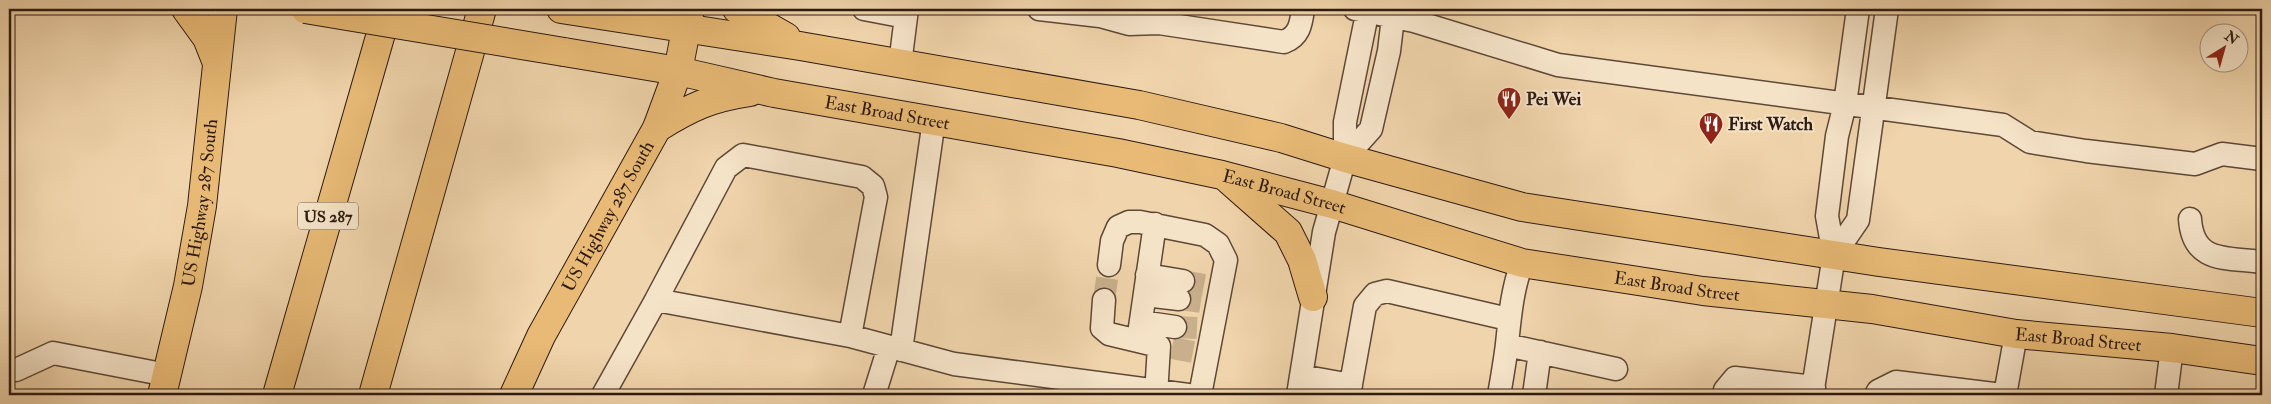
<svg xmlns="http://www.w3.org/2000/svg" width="2271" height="404" font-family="'IM FELL Double Pica',serif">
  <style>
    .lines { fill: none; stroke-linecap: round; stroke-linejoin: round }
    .minor-tunnel { stroke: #c9af8c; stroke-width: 22; stroke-dasharray: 22 11; stroke-linecap: butt }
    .minor-casing { stroke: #5e4838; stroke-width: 25 }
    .major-casing { stroke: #2d1a12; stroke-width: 30 }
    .highway-casing { stroke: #2d1a12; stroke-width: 30 }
    .minor { stroke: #f5e3c8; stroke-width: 22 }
    .major { stroke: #e8ba76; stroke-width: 28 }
    .highway { stroke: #e8ba76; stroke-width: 28 }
    .major-bridge-casing { stroke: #2d1a12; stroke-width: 30; stroke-linecap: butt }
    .major-bridge { stroke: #e8ba76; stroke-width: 28 }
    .labels { text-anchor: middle; stroke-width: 4; stroke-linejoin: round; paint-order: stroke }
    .shield { fill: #f5e3c8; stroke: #695649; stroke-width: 1 }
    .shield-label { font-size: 16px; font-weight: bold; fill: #2d1a12 }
    .poi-label { font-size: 18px; font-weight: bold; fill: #2d1a12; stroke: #f5e3c8; text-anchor: start }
    .street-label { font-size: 18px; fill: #2d1a12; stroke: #f5e3c8 }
  </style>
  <rect width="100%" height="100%" fill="#f0d4ab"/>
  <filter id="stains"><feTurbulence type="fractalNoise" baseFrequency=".004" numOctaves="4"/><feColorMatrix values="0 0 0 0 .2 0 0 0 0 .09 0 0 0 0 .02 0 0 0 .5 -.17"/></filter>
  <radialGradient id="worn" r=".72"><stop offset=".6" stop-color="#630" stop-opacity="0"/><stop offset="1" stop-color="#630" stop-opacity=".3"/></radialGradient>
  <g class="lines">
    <path class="minor-tunnel" d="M1183,281L1204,285
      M1179,299L1201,302
      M1104,300L1109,265
      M1175,327L1197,328
      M1172,348L1193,352"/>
    <defs>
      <path id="minor" d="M864,9L906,17
        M1039,9L1100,16L1129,24L1159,23
        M1161,9L1159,23L1284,42C1299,36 1301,25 1303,9
        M1355,9L1414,21L1558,65L2003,125L2030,142L2086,151L2195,164L2222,154L2262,159
        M900,64L907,9
        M1345,158L1371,129L1389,51L1394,9
        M2190,219C2193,264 2227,257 2262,262
        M1834,255L1858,220L1887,9
        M1109,265L1112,241L1118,227L1129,222H1140L1205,235L1218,244L1226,260L1200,395
        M1147,275L1183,281
        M1145,295L1179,299
        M656,300L726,168L743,155L862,177L873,186L876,197L850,336
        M1104,300L1102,328L1109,334L1159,346L1156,395
        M1141,322L1175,327
        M1138,341L1155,224
        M1507,345L1616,369
        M901,350L934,120
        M9,370H16L53,353L167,375
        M1301,376L1351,385
        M603,395L656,300L850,336L954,364L1188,395
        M874,395L889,347
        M1298,395L1324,232L1345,158V122L1368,9
        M1349,395L1365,306L1375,294L1387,291L1508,319
        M1499,395C1502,378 1505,361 1507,344C1510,316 1512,290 1522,263
        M1534,395L1540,352
        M1724,395L1725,390L1735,378L1814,387
        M1812,395L1834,255L1827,216L1837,136L1845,104L1858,9
        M1876,395L1878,391L1896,382L2002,395
        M2005,395L2016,334
        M2166,395L2172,348"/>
      <g id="major">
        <path d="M186,9L207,38L217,63"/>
        <path d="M561,9L800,46L1139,105L1281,138L1345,158L1522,207L1879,262L2262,313"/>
        <path d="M737,9L786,37"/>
        <path id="s1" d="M564,52L678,71L774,93L1118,153L1222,175L1332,204L1522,263L1703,291L1872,309L2016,334L2172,348L2262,361"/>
        <path d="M657,128C691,107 710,98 750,92"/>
        <path d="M1229,180L1288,232L1302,260L1313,297"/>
        <path id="s2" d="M162,395L188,286L202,206L223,9"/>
        <path id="s3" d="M514,395L541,336L657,128L678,71L690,9"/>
      </g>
      <path id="highway" d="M277,395L388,9
        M373,395L482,9"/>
    </defs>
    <use href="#minor" class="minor-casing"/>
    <use href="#major" class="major-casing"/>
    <use href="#highway" class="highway-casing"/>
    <use href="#minor" class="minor"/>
    <use href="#major" class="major"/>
    <use href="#highway" class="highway"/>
    <defs>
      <path id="major-bridge" d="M305,9L564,52"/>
    </defs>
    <use href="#major-bridge" class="major-bridge-casing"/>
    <use href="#major-bridge" class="major-bridge"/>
  </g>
  <defs>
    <symbol id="restaurant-pin" viewBox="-11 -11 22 30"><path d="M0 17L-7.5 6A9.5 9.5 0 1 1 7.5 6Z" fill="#8f2418" stroke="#f5e3c8"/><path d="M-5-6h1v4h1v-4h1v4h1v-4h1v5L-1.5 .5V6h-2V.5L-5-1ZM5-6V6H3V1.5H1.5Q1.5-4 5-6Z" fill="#fff"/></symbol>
  </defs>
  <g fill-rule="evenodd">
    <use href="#restaurant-pin" x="1495" y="85" width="28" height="38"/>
    <use href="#restaurant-pin" x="1697" y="110" width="28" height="38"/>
  </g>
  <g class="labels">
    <rect class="shield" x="298" y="202.5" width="60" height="27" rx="4"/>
    <g class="shield-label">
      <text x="328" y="222">US 287</text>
    </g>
    <g class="poi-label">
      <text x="1526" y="105">Pei Wei</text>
      <text x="1728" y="130">First Watch</text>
    </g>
    <g class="street-label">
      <text dy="6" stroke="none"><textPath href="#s1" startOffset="329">East Broad Street</textPath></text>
      <text dy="6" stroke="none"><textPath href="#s1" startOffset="734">East Broad Street</textPath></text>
      <text dy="6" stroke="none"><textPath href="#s2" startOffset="196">US Highway 287 South</textPath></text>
      <text dy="6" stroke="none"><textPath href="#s3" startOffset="202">US Highway 287 South</textPath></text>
      <text dy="6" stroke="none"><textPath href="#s1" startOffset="1139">East Broad Street</textPath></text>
      <text dy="6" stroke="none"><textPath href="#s1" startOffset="1544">East Broad Street</textPath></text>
    </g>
  </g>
  <rect width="2271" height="404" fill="none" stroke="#f0d4ab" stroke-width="30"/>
  <rect x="10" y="10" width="2251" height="384" fill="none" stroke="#2d1a12" stroke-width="2.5"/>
  <rect x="15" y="15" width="2241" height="374" fill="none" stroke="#2d1a12"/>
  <g transform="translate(2224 48) rotate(37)"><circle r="24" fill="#f5e3c8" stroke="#a5937f"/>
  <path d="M0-4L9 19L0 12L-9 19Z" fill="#8f2418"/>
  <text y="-8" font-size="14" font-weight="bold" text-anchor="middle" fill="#2d1a12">N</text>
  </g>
  <rect width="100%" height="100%" filter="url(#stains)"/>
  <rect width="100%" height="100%" fill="url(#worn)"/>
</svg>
